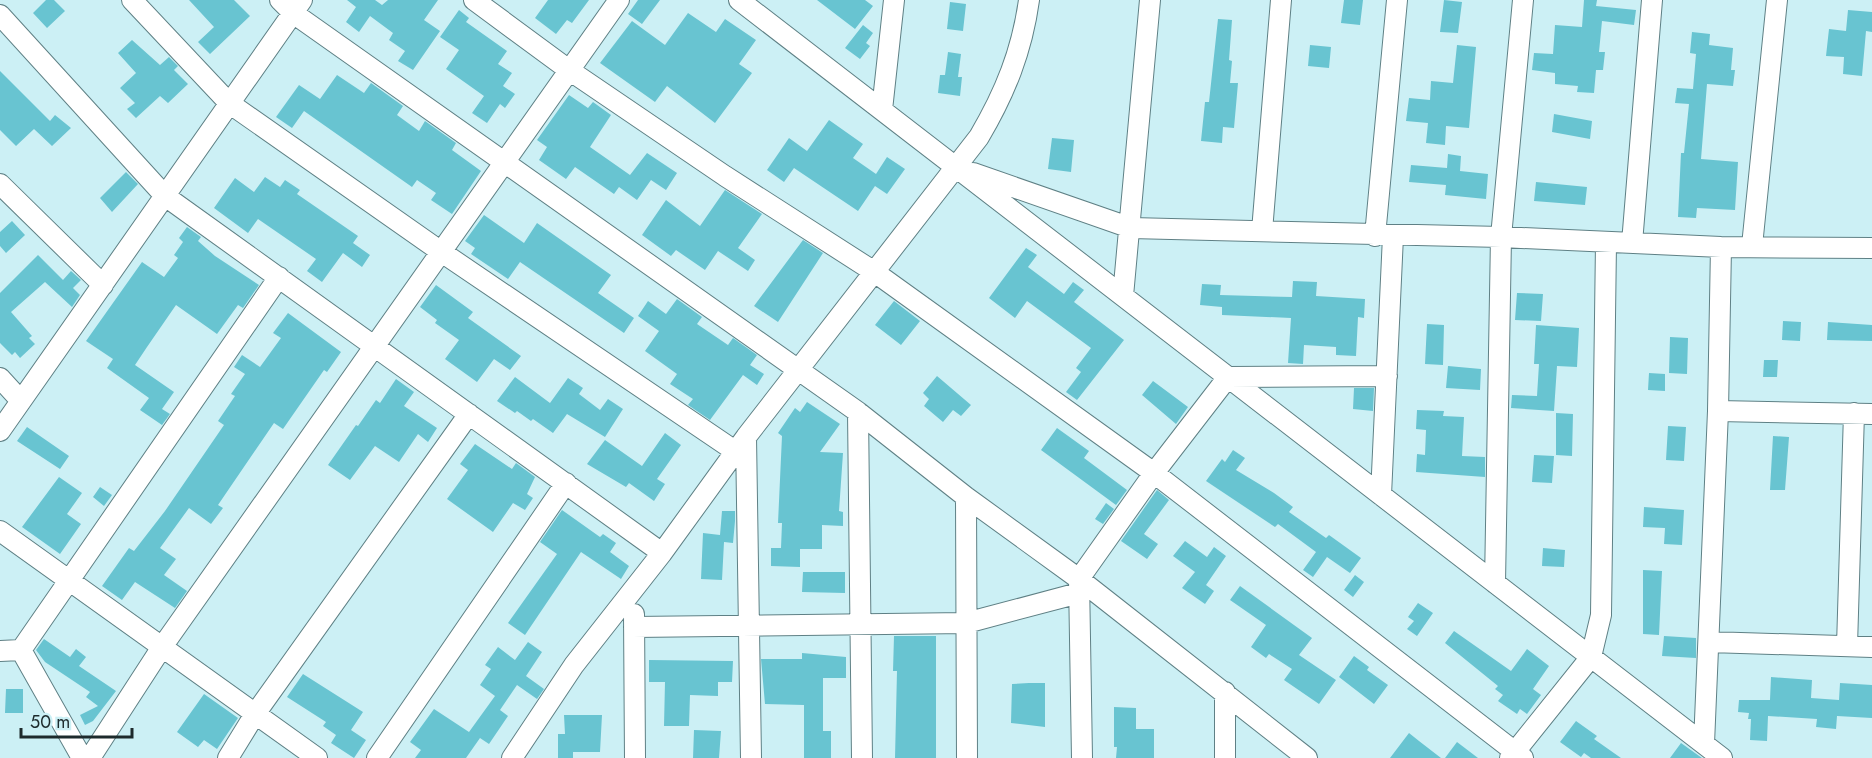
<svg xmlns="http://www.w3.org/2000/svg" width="1872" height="758" font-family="Jost,sans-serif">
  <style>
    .building { fill: #68c4d1 }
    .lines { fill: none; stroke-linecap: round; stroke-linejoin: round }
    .minor-casing { stroke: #5f8085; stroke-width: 22 }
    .minor { stroke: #fff; stroke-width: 20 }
  </style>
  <rect width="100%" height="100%" fill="#ccf0f5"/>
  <path class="building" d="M46,0H54L65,11L47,28L33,13Z
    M189,0H234L250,16L210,54L198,42L214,27Z
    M347,0H375L382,5L388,0H438L424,20L440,31L413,70L398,61L405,51L389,40L393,33L370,16L359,32L346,22L356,7Z
    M548,0H589L572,23L567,20L556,34L535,18Z
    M638,0H660L642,24L628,14Z
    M817,0H865L873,6L855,29Z
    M1344,0H1363L1360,25L1341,23Z
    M1444,0L1462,2L1458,33L1440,32Z
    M1584,0H1597L1596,6L1636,10L1634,25L1602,21L1599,52H1605L1603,70H1596L1594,93L1577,92L1578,86L1555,84V73L1532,70L1534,53L1553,54L1555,25L1582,27Z
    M950,2L966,4L963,31L947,29Z
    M459,10L469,18L466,22L507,51L498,64L512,73L503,86L515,94L505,108L500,104L487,123L472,113L484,96L446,69L459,50L440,37Z
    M1848,10L1872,12V32L1866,31L1862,76L1843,74L1844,57L1826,56L1829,29L1846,31Z
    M688,13L716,32L725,19L756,40L739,64L752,73L715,123L667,86L655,102L600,63L632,21L665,45Z
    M1218,19L1232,20L1229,60L1232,61L1230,83H1238L1234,128L1223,127L1222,143L1201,141L1205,102H1209Z
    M863,25L873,33L866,43L870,46L860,59L845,48Z
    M1692,32L1710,34L1709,45L1733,48L1731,70H1735L1733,86L1707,84L1701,159L1738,162L1735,210L1697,208L1696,218L1678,217L1681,153H1684L1689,104L1675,103L1677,88L1693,89L1696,54L1690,53Z
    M132,40L160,65L169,57L178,66L174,70L188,84L168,103L160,96L136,118L127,109L135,103L120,88L136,73L118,53Z
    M1310,45L1331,47L1329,68L1308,66Z
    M1457,45L1476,47L1469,128L1446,126L1445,145L1426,143L1428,123L1406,121L1409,98L1430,100L1431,81L1453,83Z
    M948,52L961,54L958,77H962L960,96L938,93L940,75H945Z
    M0,71L50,121L55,115L71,128L52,146L34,129L16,146L0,130Z
    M337,75L364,93L371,83L403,106L397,115L419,131L425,121L456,143L452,150L481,171L452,214L431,200L436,193L417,180L412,187L304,111L292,128L276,117L299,85L320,99Z
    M569,95L588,108L593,102L611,115L590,147L630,175L647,153L677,173L666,190L651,180L637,200L619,187L614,194L575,167L566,179L539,160L547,147L537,140Z
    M1554,114L1592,121L1590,139L1552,132Z
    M829,120L863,144L853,158L876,174L887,157L905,169L887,194L875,186L858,211L794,168L784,182L767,170L789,138L807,151Z
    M1052,138L1074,140L1071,172L1048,169Z
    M1448,154L1461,156L1460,171L1488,174L1486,199L1445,195L1446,185L1409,182L1411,165L1447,168Z
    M126,172L138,184L112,212L100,198Z
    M265,177L280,187L285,180L300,190L297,194L358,236L353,243L370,255L362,267L343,253L322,282L307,271L316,259L258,219L248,233L214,208L235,178L254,192Z
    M1536,182L1587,187L1585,205L1534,201Z
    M725,190L762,214L738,248L755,260L748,271L718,251L705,270L676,250L671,256L642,235L666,200L700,226Z
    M484,215L524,243L537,223L611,275L598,293L634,318L624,333L520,262L508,279L471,254L475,248L465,241Z
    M12,221L25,235L6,253L0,246V232Z
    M187,227L201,237L198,241L215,256L259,285L243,308L238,305L217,334L176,305L147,347L135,365L174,392L162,409L170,414L162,425L140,410L149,398L107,368L113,359L86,341L142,262L164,277L178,258L174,255L183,242L179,238Z
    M803,240L823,253L778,322L754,306Z
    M1026,248L1037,255L1028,267L1064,294L1073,282L1084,290L1074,302L1124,340L1077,400L1066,392L1081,372L1076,368L1091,348L1027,301L1015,318L989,298Z
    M38,255L63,280L71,271L81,280L73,288L80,295L72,307L45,282L11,312L32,336L29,338L35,344L20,358L15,352L12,355L0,343V293Z
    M1293,281L1317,282L1316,296L1365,299L1364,318L1358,317L1356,356L1336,355V347L1304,345L1303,364L1288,363L1291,318L1222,315V307L1200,305L1202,284L1221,285L1220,295L1292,297Z
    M436,285L473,312L468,318L521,356L510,370L494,359L477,382L445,359L459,340L435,323L437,320L420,307Z
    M1517,293L1543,294L1541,321L1515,320Z
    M677,299L702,317L697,324L728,345L733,338L757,355L750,365L764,374L757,385L743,375L710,420L688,405L693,399L670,384L677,374L645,351L659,331L638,316L648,301L666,314Z
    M894,301L920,321L901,345L875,325Z
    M288,313L341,352L327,372L324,370L283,429L274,423L218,505L223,508L211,524L189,508L160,548L176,559L164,575L187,591L175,608L135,582L122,600L102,586L129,548L134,551L165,511L224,425L218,421L235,396L231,394L245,374L234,367L242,355L260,367L281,338L273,333Z
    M1783,321L1801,322L1800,341L1782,340Z
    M1828,322L1872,325V341L1827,340Z
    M1427,324L1444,325L1443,365L1425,364Z
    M1536,325L1579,328L1577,367L1557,366L1554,411L1511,408L1512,395L1537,396L1539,364H1534Z
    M1670,337L1688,338L1687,374L1669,373Z
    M1764,360H1778L1777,377H1763Z
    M1448,366L1481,369L1480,390L1446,388Z
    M1649,373L1665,374V391L1648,390Z
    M937,376L971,405L961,416L953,410L943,422L924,406L929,399L923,393Z
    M515,377L550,403L568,378L583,388L579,394L600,410L608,399L623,409L605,437L567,414L553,433L533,419L531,421L517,411L515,413L497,401Z
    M396,379L414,392L404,406L437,428L428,442L418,434L399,462L375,446L350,480L328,465L356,425L358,426L376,400L380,403Z
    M1153,381L1188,407L1176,424L1142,395Z
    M1354,388H1374L1373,411L1353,409Z
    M807,402L840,424L820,452L843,453L839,511L843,512V526L822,525V549H800V567L771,566V548H781L782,523H778L782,436L778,433L795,408L800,412Z
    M1417,410L1444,411L1443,416L1464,417L1462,456L1485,457V477L1416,472L1417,454L1425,455L1426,430L1416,429Z
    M1556,413L1573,414L1572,456L1556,455Z
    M1668,426L1686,427L1684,461L1666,460Z
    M27,427L69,456L60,469L17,441Z
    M1057,428L1089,451L1084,458L1127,490L1116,505L1041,450Z
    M665,433L681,445L657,479L665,484L654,501L629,483L626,487L587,464L605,440L642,466Z
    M1773,436L1789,437L1785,490H1770Z
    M475,444L512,469L516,463L535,477L527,494L533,498L525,510L513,503L493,532L447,499L468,470L460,464Z
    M1233,450L1245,458L1236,470L1274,493L1293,507L1289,512L1326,538L1329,535L1361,558L1350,573L1327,557L1313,577L1303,570L1316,552L1278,524L1275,527L1206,481L1222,459L1225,462Z
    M1534,455L1554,456L1552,483L1532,482Z
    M59,477L82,493L67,514L81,524L60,554L22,527Z
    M100,487L112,495L104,506L93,497Z
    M1157,490L1169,500L1144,534L1158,544L1147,559L1121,541Z
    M1106,503L1114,509L1103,524L1095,519Z
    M1644,507L1684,510L1682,545L1664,544L1665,528L1643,527Z
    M562,510L600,537L603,534L616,543L610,552L629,566L621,579L581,552L525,635L508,623L557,554L540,542Z
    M722,511H735V521L733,543L724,542L722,580L701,579L703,533L720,535Z
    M1185,541L1207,557L1214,547L1226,556L1206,585L1214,591L1205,604L1182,588L1195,572L1173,556Z
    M1543,548L1565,550L1564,567L1542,566Z
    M1643,570L1662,571L1659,635L1643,634Z
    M803,572H845V593L802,592Z
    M1355,575L1364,582L1353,597L1344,590Z
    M1240,586L1312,638L1299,655L1336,680L1319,704L1284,680L1292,669L1269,654L1266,658L1251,647L1266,625L1230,600Z
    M1418,603L1433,613L1417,636L1407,629L1414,621L1408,617Z
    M1454,631L1511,671L1527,649L1549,666L1533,689L1541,695L1527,714L1520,709L1517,714L1498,701L1503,695L1495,689L1498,686L1445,643Z
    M894,636H936V758H895L897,671H893Z
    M1664,636L1696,638V658L1662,656Z
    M44,639L70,657L76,649L86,657L79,666L116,691L93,721L85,725L80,715L98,706L86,697L90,692L45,662L36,650Z
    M528,642L542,652L526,676L544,689L537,699L517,685L500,710L508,716L489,744L480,738L466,758H415L421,750L410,742L434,709L469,732L495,696L480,685L491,669L485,665L498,647L515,660Z
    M802,653L846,657V678H823V731H831V758H804V705L765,704L761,659H802Z
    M1354,656L1369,667L1367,670L1388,685L1374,704L1339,677Z
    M649,660L733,661L732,682H718V696L690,695L689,726H664L665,682H649Z
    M303,674L363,712L351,730L366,740L354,758L331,743L336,735L323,726L326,722L287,697Z
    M1771,677L1812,680L1811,698L1839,700L1840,683L1872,685V718L1837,716L1836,729L1816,727L1817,719L1768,716L1767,741L1750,740L1751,719H1748L1749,713L1738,712L1739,700H1770Z
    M1029,683H1045V727L1011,723L1012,684Z
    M6,689H23V713H5Z
    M204,694L238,718L217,749L204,740L198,747L177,732Z
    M1114,707L1136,708V729H1154V758H1116L1117,747H1114Z
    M564,715H602L600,752H573V758H558V734H565Z
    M1576,721L1597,736L1594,739L1621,758H1591L1584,753L1581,757L1560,742Z
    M694,730L721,731L719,758H693Z
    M1409,733L1419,741L1441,758H1390Z
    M1457,742L1478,758H1445Z
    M1681,743L1702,758H1670Z"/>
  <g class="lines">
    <defs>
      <path id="minor" d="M132,0L229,103L440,251L735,451
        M280,0L293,13L858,412L966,497L1079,579L1307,758
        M474,0L569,70L725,176L873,271L1154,473L1523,758
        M739,0L1722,758
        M0,15L165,196L662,553
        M882,110L894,0
        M973,173L1131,228L1501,237L1721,247L1872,248
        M0,184L103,285
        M1262,231L1281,0
        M1375,236L1397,0
        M1632,243L1652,0
        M1752,246L1777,0
        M1123,296L1150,0
        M0,378L21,401
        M1718,411L1872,414
        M858,412L862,758
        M0,431L302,0
        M746,437L751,758
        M1381,495L1393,236
        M966,497L967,758
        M0,531L317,758
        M1495,583L1501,237L1523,0
        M634,614L635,758
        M634,627L966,623L1079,593
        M1709,642L1872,647
        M1847,646L1854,413
        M21,650L279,277
        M21,650L82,758
        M0,651L21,650
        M1225,692V758
        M1704,744L1718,411L1721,247
        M90,758L162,647L619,0
        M228,758L255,714L469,414
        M377,758L566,483
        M512,758L574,665L662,553L746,437L979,137C1005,93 1022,51 1029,0
        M1082,758L1079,579L1154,473L1228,377L1387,376
        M1510,758L1591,657L1601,615L1606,243"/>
    </defs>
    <use href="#minor" class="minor-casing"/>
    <use href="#minor" class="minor"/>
  </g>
  <path d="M21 728v9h111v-9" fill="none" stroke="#1d2a2c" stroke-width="3"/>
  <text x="30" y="728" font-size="18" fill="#1d2a2c" stroke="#ccf0f5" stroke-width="4.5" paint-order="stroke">50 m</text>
</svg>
